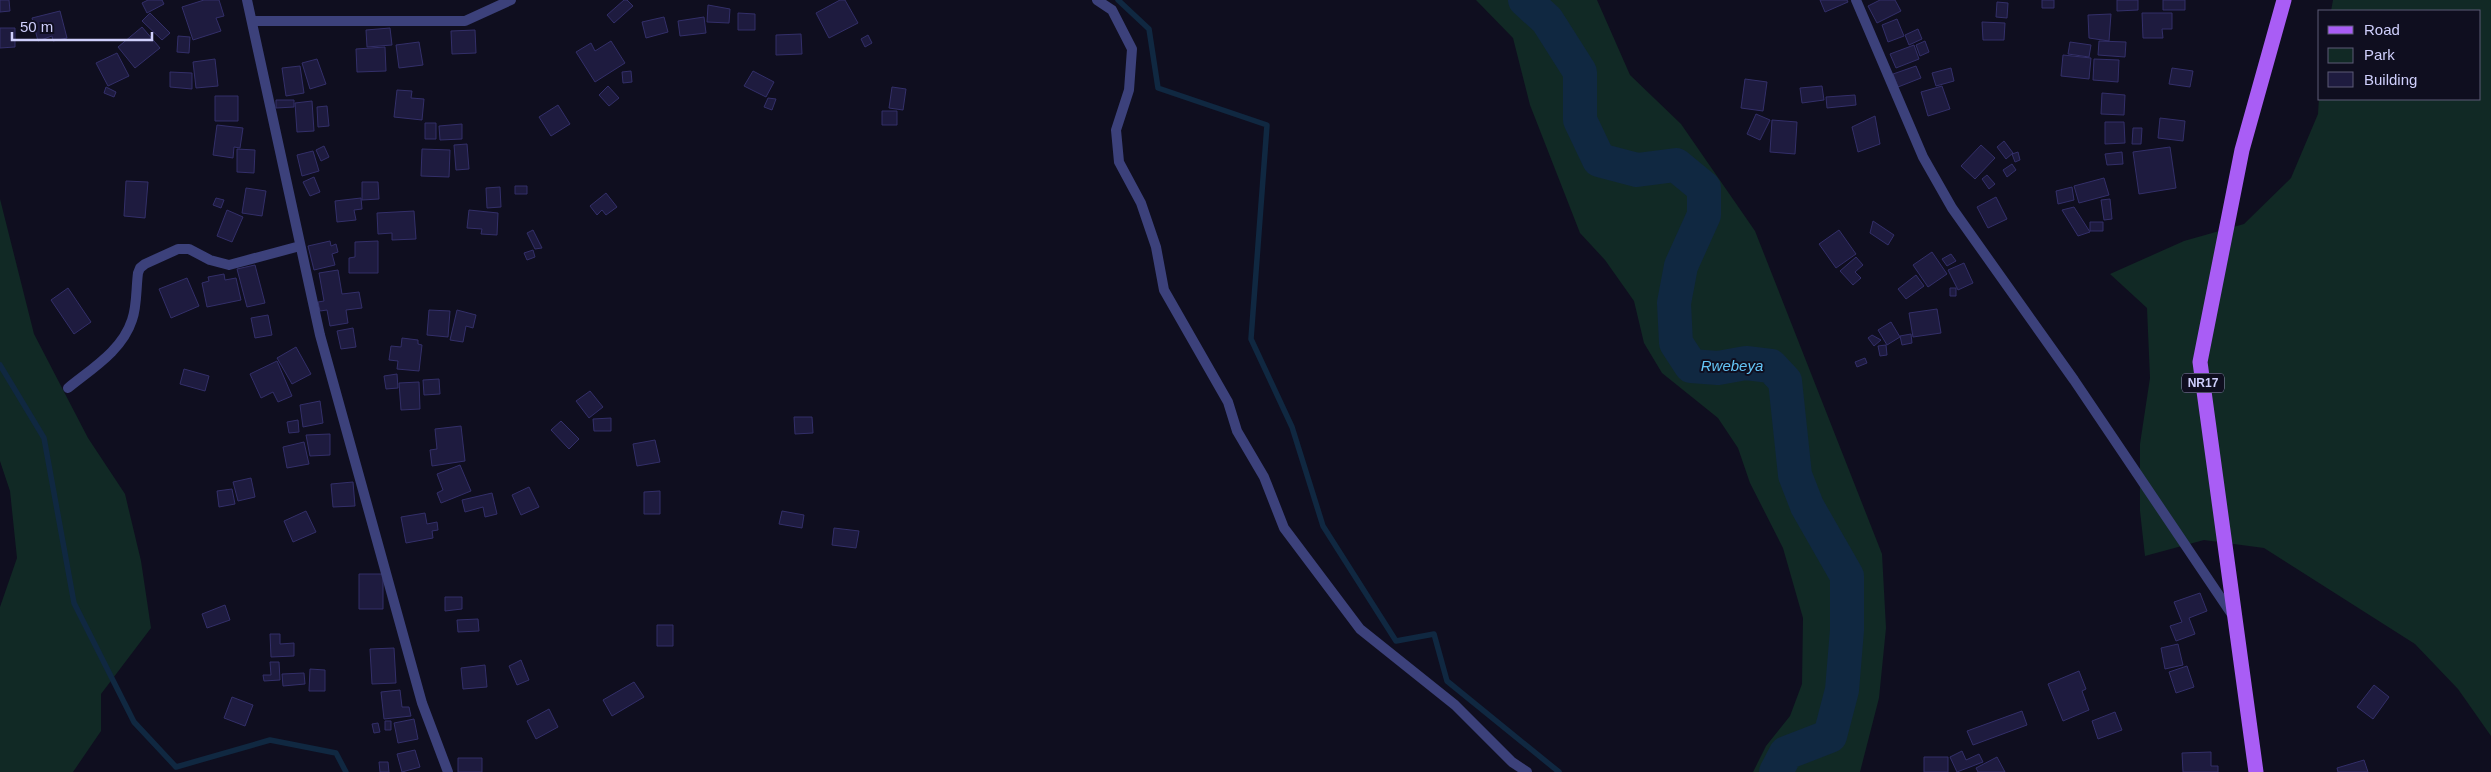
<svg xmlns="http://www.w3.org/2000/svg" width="2491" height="772" font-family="Arial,sans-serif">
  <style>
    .green { fill: #112925 }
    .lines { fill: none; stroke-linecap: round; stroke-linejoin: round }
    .stream { stroke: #102841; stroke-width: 5.5 }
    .river { stroke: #102841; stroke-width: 34 }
    .building { fill: #1e1b3f; stroke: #332f69 }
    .street { stroke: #3c417b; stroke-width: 10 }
    .primary { stroke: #a95df5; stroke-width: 15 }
    .labels { text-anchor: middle; stroke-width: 4; stroke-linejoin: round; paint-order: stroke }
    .shield { fill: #0f0e1f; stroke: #9595ba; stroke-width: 1 }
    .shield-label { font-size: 12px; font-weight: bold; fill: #cfcffc }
    .water-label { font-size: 15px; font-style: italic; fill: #64c4f5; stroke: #0f0e1f }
  </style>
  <rect width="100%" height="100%" fill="#0f0e1f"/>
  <path class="green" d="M1476,0H1597L1630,75L1681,124L1755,231L1882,554L1886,628L1879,698L1860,772H1753L1766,746L1790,716L1802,684L1803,618L1783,548L1750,483L1738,448L1718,418L1662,373L1644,343L1634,301L1605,260L1580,233L1530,105L1513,38Z
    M2333,0H2491V736L2458,689L2415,644L2264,548L2204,540L2145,556L2140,511V444L2150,378L2147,308L2110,274L2184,241L2244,224L2291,178L2318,114L2320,81V99H2480V11H2331Z
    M0,199L34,334L88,438L125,494L141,561L151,628L101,694V731L73,772H0V607L17,558L10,491L0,461Z"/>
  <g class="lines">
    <path class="stream" d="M1118,0L1149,29L1158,88L1267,125L1251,339L1292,427L1323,526L1396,641L1434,634L1447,681L1559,772
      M0,365L44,438L74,603L134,722L176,767L270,740L336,753L346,772"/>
    <path class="river" d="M1525,0L1547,20L1580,72V120L1599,160L1637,170L1676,165L1704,188V215L1681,266L1674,303L1676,343L1691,366L1718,368L1746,363L1771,366L1785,381L1795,475L1807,506L1847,576V630L1842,690L1830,736L1786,753L1776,772"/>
  </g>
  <path class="building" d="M0,0H9L10,11L0,12Z
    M148,0H162L164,4L147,13L142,3Z
    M204,0H219L224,16L216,18L221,31L193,40L182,7Z
    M624,0H627L633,6L614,23L607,15Z
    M840,0H845L858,23L829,38L816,13Z
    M1820,0H1847L1848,2L1825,12Z
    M1880,0H1895L1901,11L1877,23L1868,6Z
    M2042,0H2054V8H2042Z
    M2117,0H2138V10L2117,11Z
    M2163,0H2185V10H2163Z
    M1997,2L2008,3L2007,18L1996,17Z
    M708,5L730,9L729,23L707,22Z
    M60,11L67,38L53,41L52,36L38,41L32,18Z
    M150,13L170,33L162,40L142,21Z
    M738,13L755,14V30H738Z
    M2142,13H2172V29H2162L2163,38H2143Z
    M2111,14L2109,41L2089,38L2088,15Z
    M664,17L668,32L646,38L642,22Z
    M704,17L706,33L680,36L678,21Z
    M1897,19L1904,36L1888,42L1882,25Z
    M1982,22L2005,23L2004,40H1983Z
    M142,27L160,48L135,68L118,47Z
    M0,28H15V47L0,48Z
    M390,28L392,45L367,47L366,30Z
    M1918,29L1922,39L1909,45L1905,35Z
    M475,30L476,53L452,54L451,31Z
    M801,34L802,54L776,55V35Z
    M868,35L872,43L865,47L861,39Z
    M178,36L190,37L189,53L177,52Z
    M611,41L625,63L595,82L576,52L591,43L595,51Z
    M1925,41L1929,52L1920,56L1916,45Z
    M2099,41L2126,42L2125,57L2098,55Z
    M419,42L423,65L399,68L396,45Z
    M2070,42L2091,45L2089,57L2068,54Z
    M1914,45L1919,59L1896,68L1890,54Z
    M385,47L386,71L357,72L356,49Z
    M117,53L129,76L108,86L96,63Z
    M2063,55L2091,58L2089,79L2061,76Z
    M215,59L218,86L196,88L193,62Z
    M317,59L326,84L310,89L302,63Z
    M2094,59L2119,60L2118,82L2093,80Z
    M300,66L304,93L286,96L282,68Z
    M1916,66L1921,78L1898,87L1893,74Z
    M1951,68L1954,81L1936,86L1932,73Z
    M2172,68L2193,71L2190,87L2169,84Z
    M631,71L632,82L623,83L622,72Z
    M753,71L774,82L766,97L744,86Z
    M170,72L192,73V89L170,87Z
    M1745,79L1767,82L1763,111L1741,108Z
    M608,86L619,98L609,106L599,95Z
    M1822,86L1824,100L1802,103L1800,88Z
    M1942,86L1950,109L1928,116L1921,92Z
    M106,87L116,92L114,97L104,93Z
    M892,87L906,89L903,110L889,108Z
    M397,90L412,91L411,98L424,99L422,120L394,117Z
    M2102,93L2125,95L2124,115L2101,114Z
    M1855,95L1856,105L1827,108L1826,97Z
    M215,96H238V121H215Z
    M768,98L776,99L772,110L764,107Z
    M276,100H294V107L276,108Z
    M312,101L314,131L297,132L295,103Z
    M558,105L570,124L551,136L539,117Z
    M327,106L329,126L318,127L317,107Z
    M882,111H897V125H882Z
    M1756,114L1770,120L1760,140L1747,134Z
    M1875,116L1880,144L1858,152L1852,127Z
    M2160,118L2185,121L2183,141L2158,138Z
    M1772,120L1797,122L1795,154L1770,152Z
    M2105,122H2124L2125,143L2105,144Z
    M425,123H436V139H425Z
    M462,124V139L440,140L439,126Z
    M217,125L243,128L240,148L234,147L233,158L213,155Z
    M2133,128H2142L2141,144H2132Z
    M2004,141L2013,153L2006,159L1997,147Z
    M467,144L469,169L456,170L454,145Z
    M1981,145L1995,158L1975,179L1961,166Z
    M324,146L329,157L321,161L316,150Z
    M2170,147L2176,188L2139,194L2133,152Z
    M237,149L255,150L254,173L237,172Z
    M422,149L450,150L449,177L421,176Z
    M313,151L319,171L302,176L297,155Z
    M2018,152L2020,160L2015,162L2012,154Z
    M2122,152L2123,164L2107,165L2105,154Z
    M2012,164L2016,170L2007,177L2003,170Z
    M1987,175L1995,184L1989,189L1982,179Z
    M314,177L320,192L310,196L303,182Z
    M2104,178L2109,195L2079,203L2074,186Z
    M126,181L148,182L145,218L124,216Z
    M362,182H378L379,199L362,200Z
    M515,186H527V194H515Z
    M500,187L501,207L487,208L486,188Z
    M2072,187L2074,200L2058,204L2056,191Z
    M246,188L266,191L262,216L242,213Z
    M606,193L617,207L606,215L602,210L597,215L590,206Z
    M1996,197L2007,219L1988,228L1977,207Z
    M216,198L224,200L221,208L213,205Z
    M361,198L362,209L354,210L356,220L337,222L335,201Z
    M2110,199L2112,219L2104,220L2101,200Z
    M2074,207L2090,232L2078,236L2062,210Z
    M227,210L243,217L232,242L217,236Z
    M469,210L498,213L497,235L481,234L482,229L467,228Z
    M414,211L416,239L392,240V233L378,234L377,213Z
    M1873,221L1894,235L1888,245L1870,233Z
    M2090,222H2103V231H2090Z
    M533,230L542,248L535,249L527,233Z
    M1839,230L1856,254L1836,268L1819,244Z
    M330,241L331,246L336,244L338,252L332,254L335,265L314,270L308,246Z
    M378,241V273H349V258L355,257V242Z
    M533,250L535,257L527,260L524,253Z
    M1932,252L1947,274L1928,287L1913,265Z
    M1951,254L1956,261L1947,266L1942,259Z
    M1856,257L1863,265L1855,272L1861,278L1853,285L1840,271Z
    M1964,263L1973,283L1958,290L1948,270Z
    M255,265L265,303L247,307L237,269Z
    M338,270L342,294L359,292L362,308L346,310L348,323L330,326L327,310L320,311L318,302L324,301L319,273Z
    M224,274L225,280L236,278L241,300L207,307L202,283L209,281L208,277Z
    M1916,275L1924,286L1906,299L1898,289Z
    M187,278L199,306L171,318L159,289Z
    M68,288L91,322L74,334L51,300Z
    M1950,288H1956V296H1950Z
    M1937,309L1941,333L1913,337L1909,313Z
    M429,310L450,311L448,337L427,335Z
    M457,310L476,315L473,328L466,326L463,342L450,340Z
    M268,315L272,335L255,338L251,318Z
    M1891,322L1900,337L1887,345L1878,330Z
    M353,328L356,347L341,349L337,331Z
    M1911,334L1912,343L1902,345L1900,336Z
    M1872,335L1881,340L1874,346L1868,338Z
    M402,338L418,340V344L422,345L419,371L397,369L398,361L389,360L391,346L401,347Z
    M1886,345L1887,355L1880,356L1878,346Z
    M296,347L311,374L292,384L277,358Z
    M1865,358L1867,363L1857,367L1855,362Z
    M277,361L292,396L278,402L273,392L261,398L250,374Z
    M184,369L209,376L205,391L180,384Z
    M397,374L398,388L386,389L384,376Z
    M439,379L440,394L424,395L423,380Z
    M419,382L420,409L401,410L399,383Z
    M590,391L603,407L589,418L576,401Z
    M320,401L323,423L303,427L300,405Z
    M794,417H812L813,433L795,434Z
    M611,418V431H594L593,419Z
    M298,420L299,432L289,433L287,422Z
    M561,421L579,439L569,449L551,430Z
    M461,426L465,461L432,466L430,450L437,449L435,429Z
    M330,434V455L310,456L306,435Z
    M655,440L660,462L637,466L633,444Z
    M304,442L309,464L287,468L283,447Z
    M460,465L471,491L441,503L437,493L443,490L437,474Z
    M251,478L255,497L238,501L233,482Z
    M353,482L355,506L333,507L331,484Z
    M529,487L539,507L521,515L512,495Z
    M232,489L235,504L219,507L217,491Z
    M660,491V514H644V492Z
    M492,493L497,514L485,517L483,507L465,512L462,500Z
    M306,511L316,532L293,542L284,521Z
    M782,511L804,515L802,528L779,524Z
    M425,513L427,524L437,522L438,530L432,531L433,538L406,543L401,517Z
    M834,528L859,531L856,548L832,545Z
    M359,574H383V609H359Z
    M2200,593L2207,611L2189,618L2195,634L2176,641L2170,626L2182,622L2174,602Z
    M445,597H462V609L445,611Z
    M225,605L230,620L207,628L202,614Z
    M478,619L479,631L458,632L457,620Z
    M657,625H673V646H657Z
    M270,634H280V644L294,643V656L271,657Z
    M2178,644L2183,665L2165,669L2161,648Z
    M394,648L396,683L372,684L370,649Z
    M521,660L529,680L517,685L509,666Z
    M270,662H279L280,680L264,681L263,675H271Z
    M485,665L487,687L463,689L461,668Z
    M2187,666L2194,687L2176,693L2169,672Z
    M310,669L325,670V691H309Z
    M2079,671L2086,689L2082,691L2089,710L2063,721L2048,684Z
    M304,673L305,684L283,686L282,674Z
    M634,682L644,697L612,716L603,700Z
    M2374,685L2389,697L2373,719L2357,707Z
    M400,690L402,707H409L411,716L384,719L381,692Z
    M232,697L253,705L245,726L224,718Z
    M549,709L558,727L536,739L527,721Z
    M2022,711L2027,725L1973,745L1967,731Z
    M2115,712L2122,730L2098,739L2092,721Z
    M414,719L418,739L398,743L394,723Z
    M385,721H391V730H385Z
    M378,723L380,732L374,733L372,724Z
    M415,750L420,767L402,772L397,754Z
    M1962,751L1966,760L1979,754L1983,762L1957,772L1950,757Z
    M2211,752V766H2218V772H2183L2182,753Z
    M1924,757H1948V772H1924Z
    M1997,757L2005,772H1978L1976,768Z
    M458,758H482V772H458Z
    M2364,760L2368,772H2338L2337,768Z
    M379,762H388L389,772H380Z"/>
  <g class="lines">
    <path class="street" d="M247,0L320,335L422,703L448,772
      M1097,0L1112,10L1132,49L1129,90L1116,130L1119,162L1141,203L1156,247L1164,290L1228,402L1237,431L1264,477L1284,528L1360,629L1455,705L1512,762L1527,772
      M1856,0L1923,157L1952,208L2074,380L2233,616
      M252,21H465L511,0
      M68,388C91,369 122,351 132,320C137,307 136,288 138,273L140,268L145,264L178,249H189L210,260L229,265L300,246"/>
    <path class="primary" d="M2256,772L2200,362L2242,150L2284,0"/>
  </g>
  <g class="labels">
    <rect class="shield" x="2182" y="373.5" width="42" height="19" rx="4"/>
    <g class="shield-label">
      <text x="2203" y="387">NR17</text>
    </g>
    <g class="water-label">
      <text x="1732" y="371">Rwebeya</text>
    </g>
  </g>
  <rect x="2318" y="10" width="162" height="90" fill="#0f0e1f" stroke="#5c5b77"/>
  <rect x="2328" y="26" width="25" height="8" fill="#a95df5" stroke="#5c5b77"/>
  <text x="2364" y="35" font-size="15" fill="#cfcffc">Road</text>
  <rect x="2328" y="48" width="25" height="15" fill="#112925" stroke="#5c5b77"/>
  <text x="2364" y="60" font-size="15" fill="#cfcffc">Park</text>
  <rect x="2328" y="72" width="25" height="15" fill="#1e1b3f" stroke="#5c5b77"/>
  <text x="2364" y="85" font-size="15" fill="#cfcffc">Building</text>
  <path d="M12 32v8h140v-8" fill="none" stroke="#cfcffc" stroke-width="2.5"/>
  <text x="20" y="32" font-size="15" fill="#cfcffc" stroke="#0f0e1f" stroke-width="4" paint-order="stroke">50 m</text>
</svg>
